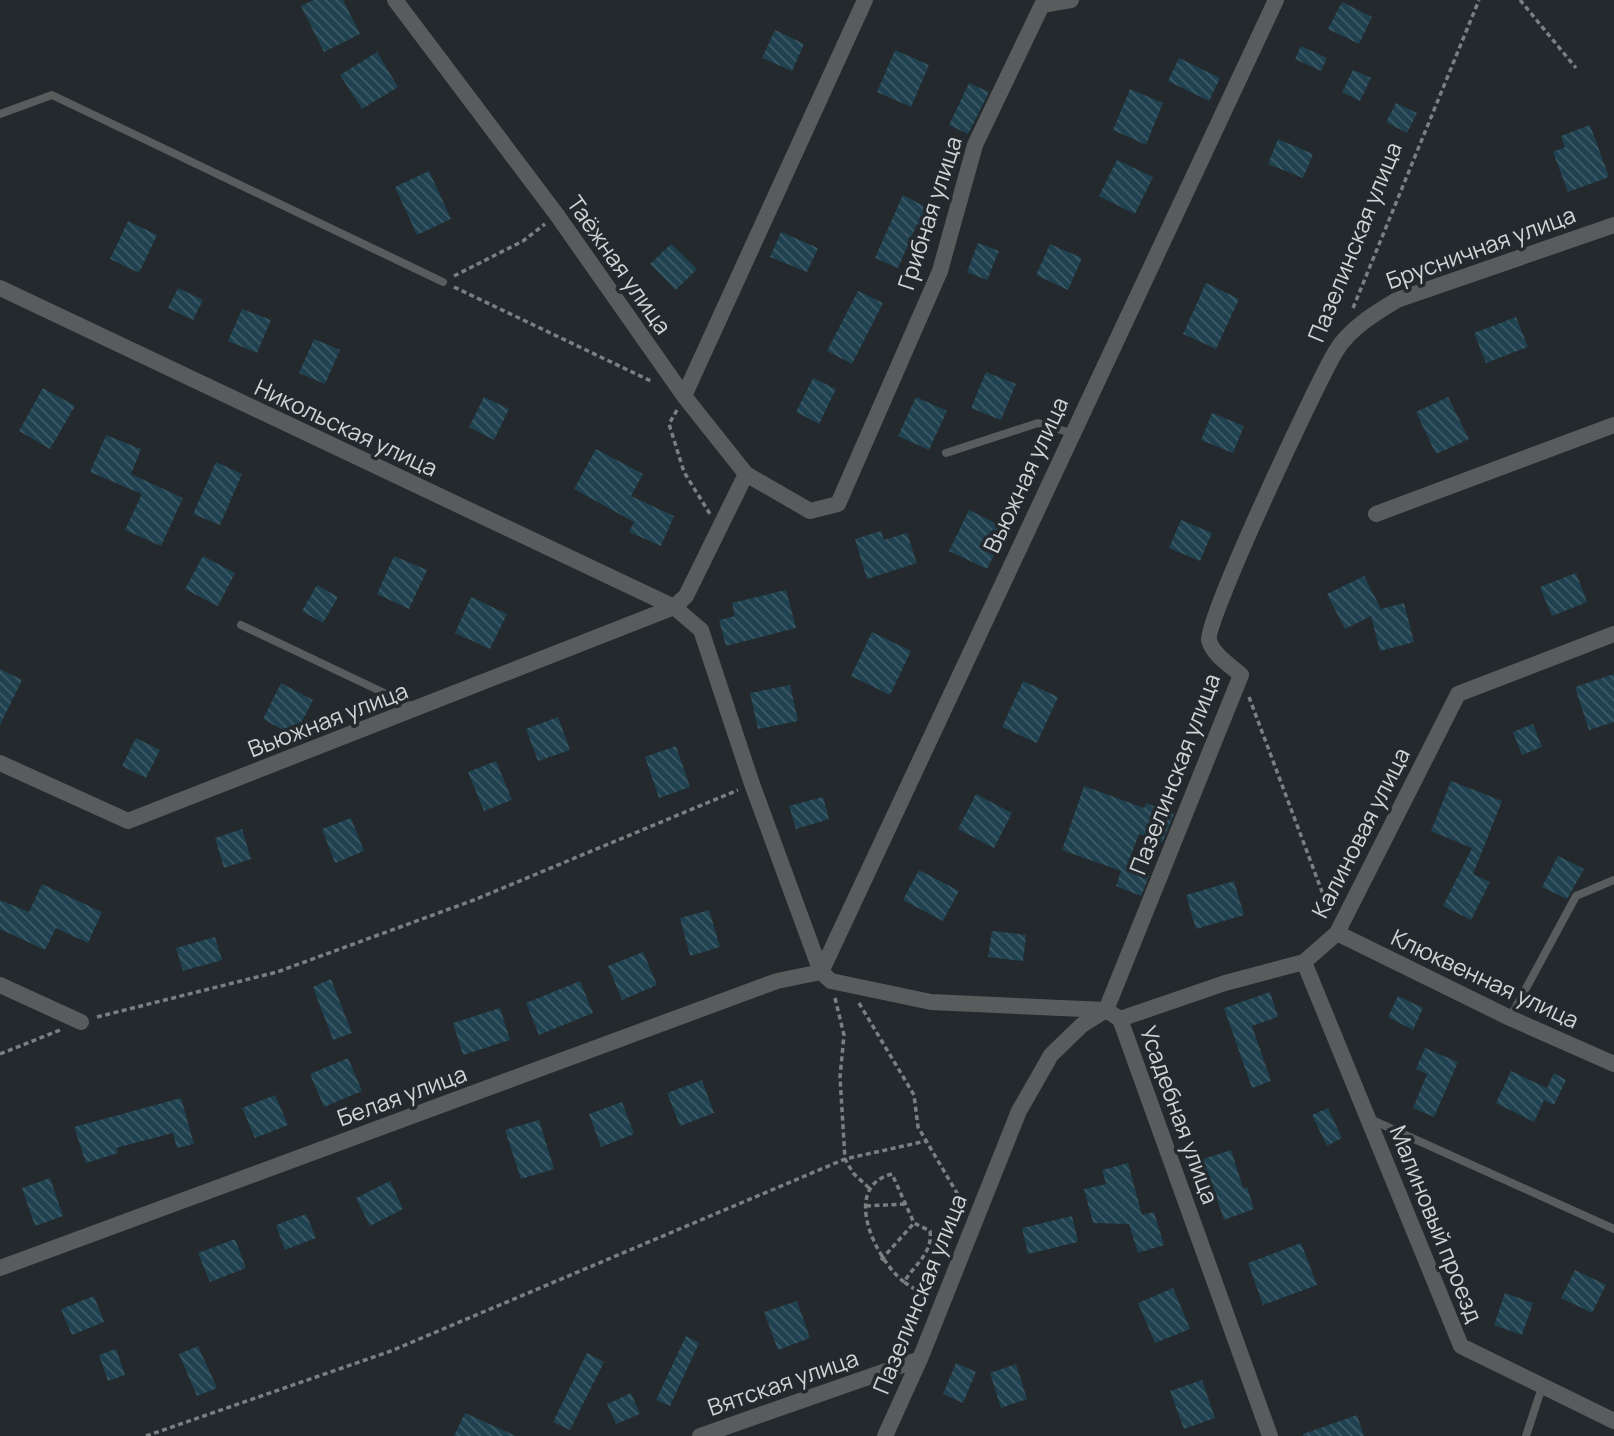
<svg xmlns="http://www.w3.org/2000/svg" width="1614" height="1436" font-family="Manrope,sans-serif">
  <style>
    .building { fill: url(#building-back-hatch) }
    .lines { fill: none; stroke-linecap: round; stroke-linejoin: round }
    .path { stroke: #7a7f82; stroke-width: 3.5; stroke-dasharray: 5 3.5; stroke-linecap: butt }
    .lane { stroke: #595c5d; stroke-width: 8 }
    .street { stroke: #595c5d; stroke-width: 16 }
    .labels { text-anchor: middle; stroke-width: 7; stroke-linejoin: round; paint-order: stroke }
    .street-label { font-size: 23px; fill: #d0d4d6; stroke: #23292c }
  </style>
  <defs>
    <pattern id="building-back-hatch" width="6" height="6" patternUnits="userSpaceOnUse" patternTransform="scale(1.75)"><rect width="6" height="6" fill="#204250"/><path d="M-1 5l2 2M0 0l6 6M5-1l2 2" fill="none" stroke="#3f5c68"/></pattern>
  </defs>
  <rect width="100%" height="100%" fill="#23292c"/>
  <path class="building" d="M313,0H343L360,34L324,52L301,6Z
    M1342,2L1372,17L1359,44L1328,29Z
    M775,30L804,44L792,71L762,58Z
    M1301,46L1327,58L1321,71L1295,59Z
    M895,50L929,65L911,107L877,92Z
    M377,52L398,87L362,109L340,75Z
    M1179,58L1220,78L1209,101L1168,81Z
    M1353,70L1371,78L1360,101L1342,92Z
    M969,83L989,92L968,134L949,125Z
    M1130,89L1163,103L1146,145L1113,130Z
    M1396,103L1417,113L1407,133L1386,122Z
    M1590,125L1609,177L1568,192L1553,152L1565,147L1561,136Z
    M1278,139L1313,154L1303,178L1268,164Z
    M1117,160L1153,177L1135,214L1099,196Z
    M429,171L451,219L417,235L395,187Z
    M903,195L935,212L927,228L917,224L898,268L875,258Z
    M128,221L157,235L139,273L110,259Z
    M781,232L818,248L807,272L770,257Z
    M978,243L999,251L987,280L967,272Z
    M671,244L697,269L676,290L650,264Z
    M1050,244L1082,258L1068,290L1036,275Z
    M1206,283L1239,299L1216,349L1183,334Z
    M178,288L203,300L193,320L168,308Z
    M858,291L883,303L852,364L827,351Z
    M242,309L271,320L257,353L228,341Z
    M1516,317L1528,347L1486,363L1474,333Z
    M314,339L340,350L325,384L299,373Z
    M986,372L1016,384L1001,420L971,408Z
    M813,378L836,389L819,424L796,412Z
    M43,388L75,406L50,449L19,431Z
    M484,397L509,409L494,440L469,427Z
    M916,397L947,411L929,450L898,436Z
    M1448,397L1469,439L1436,454L1416,412Z
    M1212,413L1244,426L1233,453L1201,440Z
    M106,435L141,449L131,474L183,498L161,546L125,530L142,494L90,472Z
    M596,449L643,474L631,496L674,516L661,546L629,532L634,522L574,489Z
    M216,462L242,474L220,525L193,514Z
    M969,510L1007,529L987,569L949,551Z
    M1181,520L1212,533L1200,561L1169,548Z
    M881,531L884,540L907,533L917,563L867,579L855,539Z
    M203,556L235,573L218,606L185,589Z
    M394,556L427,570L409,609L377,594Z
    M1576,573L1587,602L1552,616L1540,587Z
    M1364,576L1381,609L1404,603L1414,642L1380,651L1371,616L1345,629L1327,594Z
    M317,585L338,597L323,623L302,611Z
    M786,590L796,628L726,646L719,620L735,616L732,603Z
    M471,597L507,614L490,649L455,633Z
    M872,632L911,651L890,695L851,676Z
    M0,669L22,680L0,725Z
    M1614,674V722L1589,730L1575,687Z
    M1023,681L1058,697L1037,743L1002,727Z
    M281,683L313,700L294,736L263,719Z
    M790,685L798,721L758,729L750,693Z
    M558,717L570,750L538,761L526,729Z
    M1533,724L1542,747L1522,755L1513,732Z
    M136,738L160,750L146,778L122,766Z
    M676,746L690,787L659,798L645,757Z
    M496,761L512,800L484,811L468,772Z
    M1451,781L1502,801L1473,874L1490,882L1471,920L1443,906L1472,848L1431,831Z
    M1084,786L1144,808L1146,803L1174,814L1162,843L1139,834L1126,868L1149,876L1141,896L1116,886L1121,871L1062,850Z
    M976,794L1012,813L994,848L958,829Z
    M823,797L829,819L796,829L789,806Z
    M351,818L364,851L335,863L322,829Z
    M242,829L251,859L224,868L215,838Z
    M1558,856L1584,869L1567,899L1542,887Z
    M919,870L959,891L943,921L903,900Z
    M1234,881L1244,915L1196,929L1186,895Z
    M42,884L102,912L88,943L56,928L45,950L0,929V900L29,912Z
    M709,910L720,947L690,956L680,918Z
    M992,931L1026,935L1023,961L988,957Z
    M215,937L222,960L183,971L176,948Z
    M643,952L657,985L622,1000L608,966Z
    M331,979L352,1033L333,1040L313,987Z
    M580,981L593,1013L539,1035L526,1003Z
    M1270,992L1278,1017L1252,1026L1271,1081L1252,1088L1224,1008Z
    M1398,996L1423,1008L1413,1030L1388,1017Z
    M500,1008L510,1040L463,1055L453,1023Z
    M1425,1048L1458,1062L1434,1117L1413,1108L1427,1074L1416,1069Z
    M348,1058L362,1091L324,1107L310,1074Z
    M1511,1071L1547,1088L1554,1073L1566,1080L1554,1105L1544,1100L1534,1122L1496,1103Z
    M702,1080L714,1113L680,1126L667,1093Z
    M275,1095L288,1125L255,1138L242,1108Z
    M181,1098L194,1144L177,1148L173,1133L116,1148L118,1153L86,1163L74,1127Z
    M622,1102L634,1134L601,1147L589,1114Z
    M1328,1108L1342,1138L1327,1146L1312,1115Z
    M539,1120L554,1169L521,1179L505,1130Z
    M1231,1150L1243,1188L1247,1187L1254,1209L1224,1220L1209,1175L1206,1176L1200,1160Z
    M1128,1163L1142,1215L1154,1212L1164,1245L1138,1253L1129,1224L1093,1223L1084,1189L1106,1184L1102,1170Z
    M50,1178L63,1216L35,1226L22,1188Z
    M390,1181L403,1209L370,1226L356,1198Z
    M306,1214L316,1238L285,1250L276,1225Z
    M1072,1216L1078,1242L1028,1254L1022,1228Z
    M235,1239L246,1268L210,1282L198,1253Z
    M1301,1243L1317,1285L1263,1305L1248,1263Z
    M1575,1270L1606,1285L1592,1313L1561,1298Z
    M1173,1288L1190,1329L1155,1343L1138,1303Z
    M1505,1293L1533,1303L1522,1335L1494,1325Z
    M94,1296L104,1322L72,1335L61,1309Z
    M797,1301L810,1338L778,1350L764,1312Z
    M686,1336L699,1343L670,1406L656,1400Z
    M198,1346L217,1388L197,1396L179,1354Z
    M116,1349L125,1375L108,1381L99,1355Z
    M587,1353L604,1362L570,1430L553,1422Z
    M956,1363L976,1372L963,1403L943,1394Z
    M1016,1364L1027,1399L1001,1408L990,1373Z
    M1202,1380L1215,1418L1184,1429L1170,1391Z
    M631,1393L640,1414L616,1424L607,1404Z
    M465,1413L516,1436H454Z
    M1357,1415L1364,1436H1303V1434Z"/>
  <g class="lines">
    <path class="path" d="M1520,0L1576,68
      M454,276L523,241L545,224
      M454,287L653,382
      M1353,308L1479,0
      M677,410L669,424L684,472L710,514
      M1249,697L1330,913
      M835,998L844,1035L840,1077L845,1159L853,1173L869,1188
      M859,1003L914,1095L918,1127L964,1205
      M97,1017L277,972L474,900L738,790
      M0,1054L60,1030
      M866,1206L905,1204
      M881,1260L914,1223
      M904,1282C876,1260 840,1187 892,1174L914,1223L930,1231C933,1253 915,1264 904,1282L928,1298
      M146,1436L391,1351L845,1159L926,1141"/>
    <path class="lane" d="M0,114L52,95L443,282
      M946,453L1038,423L1071,433
      M241,625L416,708
      M1510,1018L1576,896L1614,880
      M1370,1119L1614,1229
      M1526,1436L1542,1387"/>
    <path class="street" d="M395,0L557,215L684,396L746,474L810,511L838,504L940,271L975,145L1042,5L1071,0
      M0,288L674,607L701,630L752,784L821,972L831,981L931,1002L1106,1010L1120,1019L1270,1436
      M684,396L865,0
      M1376,514L1614,425
      M0,763L128,821L674,607L686,596L746,474
      M1337,933L1510,1018L1614,1064
      M1304,962L1461,1346L1614,1421
      M821,972L1276,0
      M0,985L81,1022
      M1120,1019L1225,983L1304,962L1337,933L1458,694L1614,634
      M0,1268L777,981L821,972
      M700,1436L920,1359
      M885,1436L920,1359L1019,1111L1051,1055L1082,1025L1106,1010L1241,675C1231,666 1212,654 1209,640C1205,621 1318,380 1336,351C1349,329 1375,313 1397,300L1614,225"/>
  </g>
  <g class="labels">
    <g class="street-label">
      <text transform="translate(930 213) rotate(-72)" y="8">Грибная улица</text>
      <text transform="translate(1355 242) rotate(-68)" y="8">Пазелинская улица</text>
      <text transform="translate(1481 248) rotate(-20)" y="8">Брусничная улица</text>
      <text transform="translate(619 265) rotate(55)" y="8">Таёжная улица</text>
      <text transform="translate(346 428) rotate(25)" y="8">Никольская улица</text>
      <text transform="translate(1026 475) rotate(-65)" y="8">Вьюжная улица</text>
      <text transform="translate(328 720) rotate(-21)" y="8">Вьюжная улица</text>
      <text transform="translate(1175 774) rotate(-69)" y="8">Пазелинская улица</text>
      <text transform="translate(1361 833) rotate(-63)" y="8">Калиновая улица</text>
      <text transform="translate(1485 979) rotate(25)" y="8">Клюквенная улица</text>
      <text transform="translate(402 1096) rotate(-20)" y="8">Белая улица</text>
      <text transform="translate(1179 1115) rotate(70)" y="8">Усадебная улица</text>
      <text transform="translate(1436 1224) rotate(68)" y="8">Малиновый проезд</text>
      <text transform="translate(920 1294) rotate(-68)" y="8">Пазелинская улица</text>
      <text transform="translate(783 1383) rotate(-19)" y="8">Вятская улица</text>
    </g>
  </g>
</svg>
